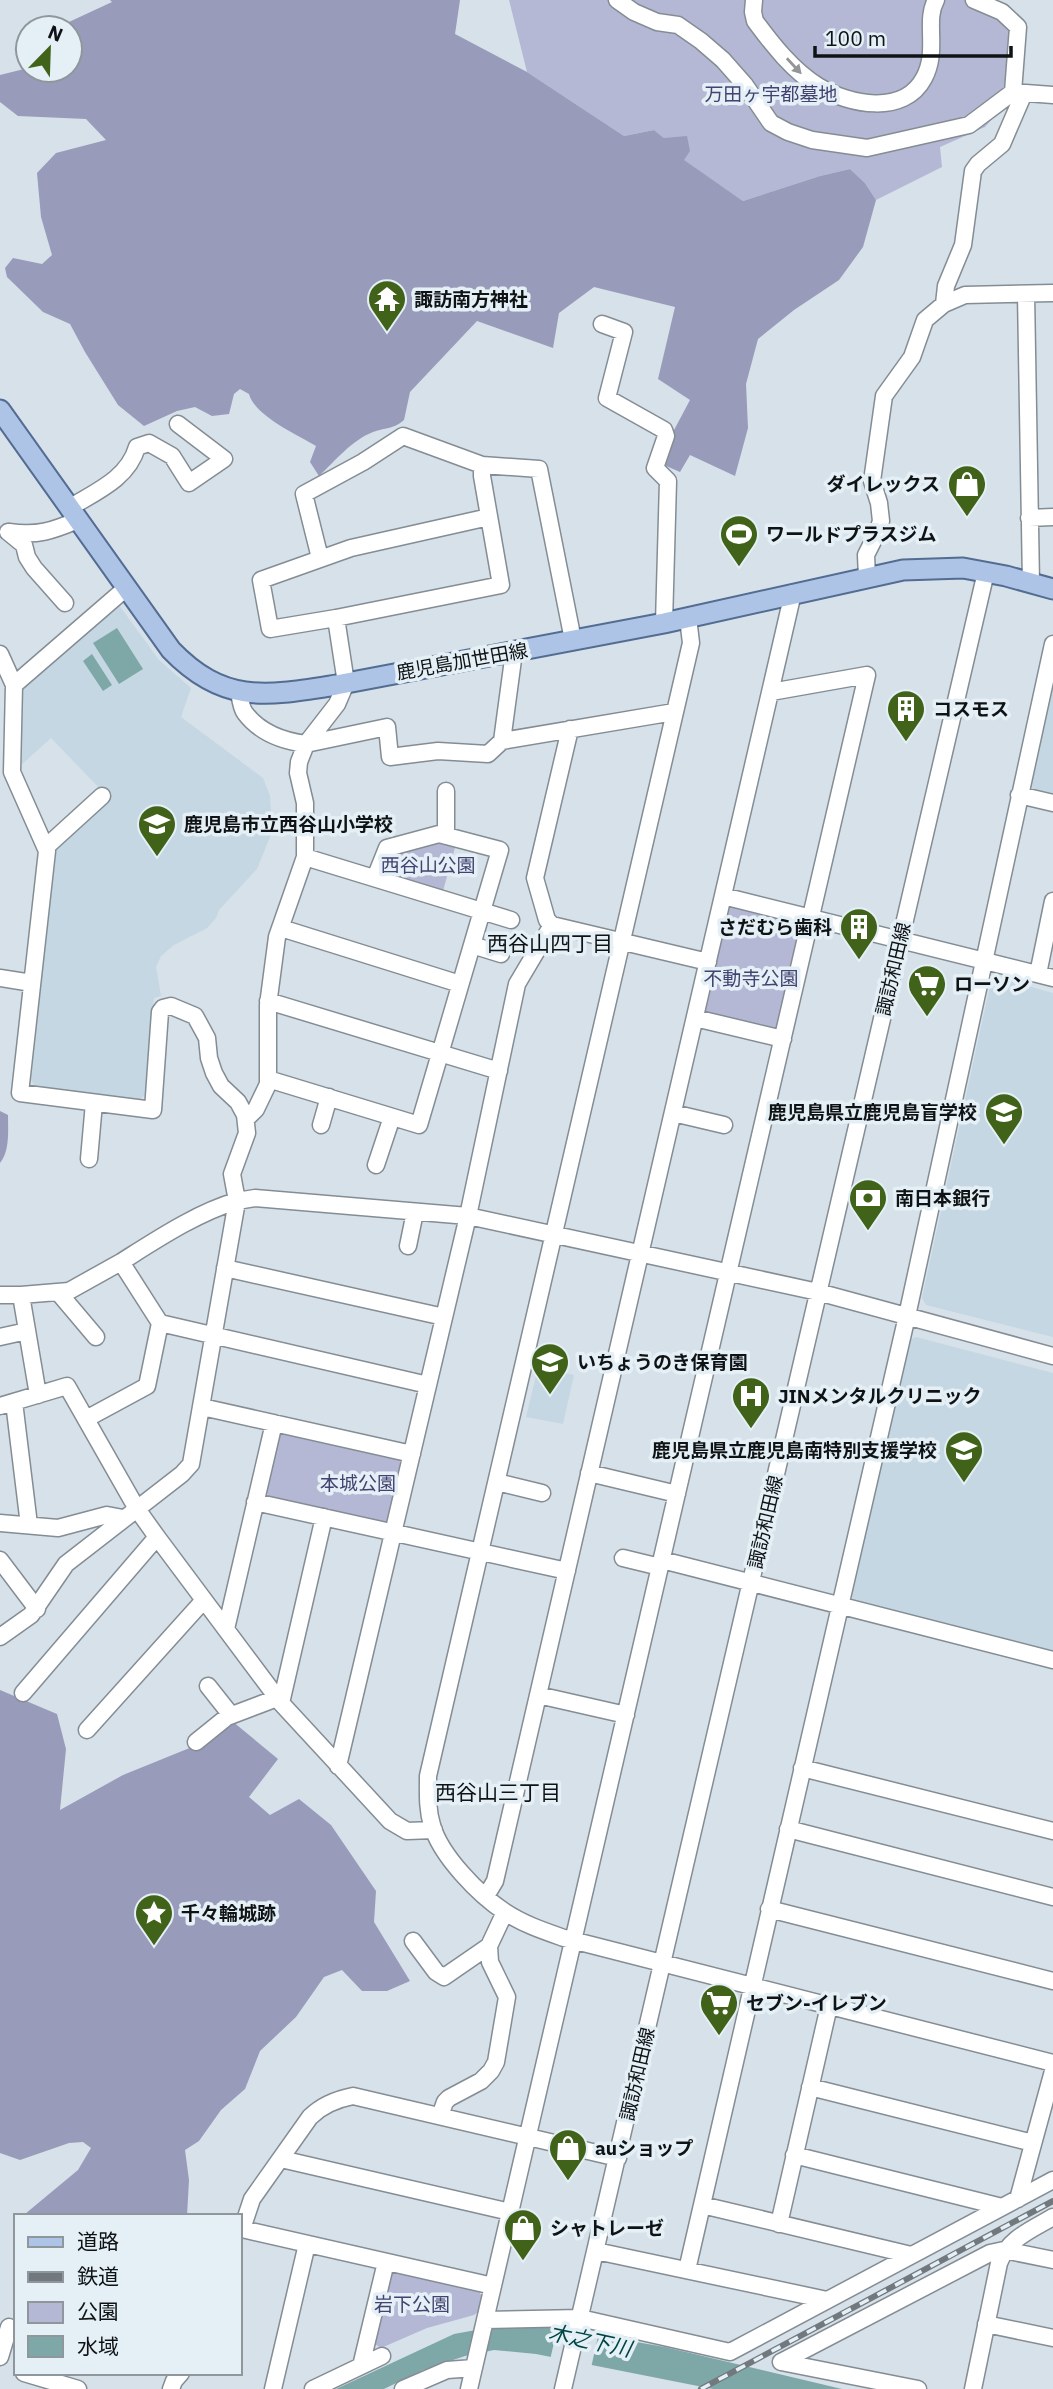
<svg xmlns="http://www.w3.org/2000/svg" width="1053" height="2389" font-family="'IBM Plex Sans','Noto Sans JP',sans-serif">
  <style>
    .built { fill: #c5d7e3 }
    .green { fill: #b5b8d5 }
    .forest { fill: #999bbb }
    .water { fill: #7ea8a7 }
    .pier { fill: #d7e1e9 }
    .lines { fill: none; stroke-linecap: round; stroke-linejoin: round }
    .minor-casing { stroke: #848d94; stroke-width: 19 }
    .major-casing { stroke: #536c92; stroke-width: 23 }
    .minor { stroke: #fff; stroke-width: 16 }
    .major { stroke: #aec4e6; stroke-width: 19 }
    .rail-casing { stroke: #72797e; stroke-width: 6 }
    .rail { stroke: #e4eff6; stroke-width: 3.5; stroke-dasharray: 10; stroke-linecap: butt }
    .oneway { fill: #939596 }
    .labels { text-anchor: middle; stroke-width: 7; stroke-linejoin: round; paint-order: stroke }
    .park-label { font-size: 19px; fill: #424370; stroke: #e4eff6 }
    .poi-label { font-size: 19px; font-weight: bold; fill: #0f1315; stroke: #e4eff6; text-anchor: start }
    .street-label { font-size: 19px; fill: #0f1315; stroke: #e4eff6 }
    .neighbourhood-label { font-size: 21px; fill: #0f1315; stroke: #e4eff6 }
    .water-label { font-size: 21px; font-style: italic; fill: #004545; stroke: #e4eff6 }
  </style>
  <rect width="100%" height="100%" fill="#d7e1e9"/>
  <path class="built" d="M119,605L159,660L191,688L181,717L263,778L270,796L272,832L257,869L219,910L216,918L207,928L174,945L161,956L156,967L161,996L154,998L145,1095L138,1101L36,1087L30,1079L54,846L108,797L51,738L18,768L23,688Z
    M1053,668V796L1033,790L1028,782Z
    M995,977L1053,993V1337L926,1305L922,1298L991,981Z
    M916,1337L1053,1373V1652L851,1600L848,1594L909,1340Z
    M538,1367L574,1375L563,1424L526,1417Z"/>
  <path class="green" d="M509,0H988L1017,14L1026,32L1020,87L985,127L940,147L942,167L876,200L865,183L850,169L820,176L743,201L683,160L664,138L654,130L624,136L527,72Z
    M442,840L456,844L443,891L385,874L390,855Z
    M732,905L800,921L802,927L780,1026L774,1031L706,1015L703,1009L727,908Z
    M283,1430L400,1457L403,1464L391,1519L384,1524L269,1496L264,1490L277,1435Z
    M394,2271L479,2291L482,2297L478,2312L474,2315L427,2328L381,2348L373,2343L390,2274Z"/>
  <path class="forest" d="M110,0H460L455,34L527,72L624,136L654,130L664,138L687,136L690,151L684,160L743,201L820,176L850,169L865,183L876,200L863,247L839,280L794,310L758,339L746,384L748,428L735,476L690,455L680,472L657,462L690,400L658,379L675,307L594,287L559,313L553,348L477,321L410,392L404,420C392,430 386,427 373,432C352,440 335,461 319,476L310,462L316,446C296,434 255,416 249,394L240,389L234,394L229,414L212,416L195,407L177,411L144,426L118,405L85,352L70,324L43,312L7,277L5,268L13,258L42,264L52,255L41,217L37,173L56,153L106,140L86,119L18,116L0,102V75L28,68V70H70V28H56L112,2Z
    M0,1111L8,1115C8,1130 10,1151 0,1163Z
    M0,1690L57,1714L66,1749L60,1810L123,1775L197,1745L232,1721L278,1759L249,1797L270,1815L299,1799L331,1825L376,1891L374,1922L410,1981L387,1991H362L342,1970L324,1977L296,2017L260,2051L245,2089L221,2110L199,2141L185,2150L189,2180L187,2216H27L25,2214L78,2170L91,2148L83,2142L69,2143L20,2160L0,2153Z"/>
  <path class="water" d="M117,628L143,669L119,684L93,643Z
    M92,654L112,685L103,691L83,661Z
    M498,2326L550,2327L665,2347L842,2389H713L536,2354L494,2350L465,2356L423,2370L384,2389H336L454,2334Z"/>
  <path class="pier" d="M558,2325L599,2332L591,2368L550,2360Z"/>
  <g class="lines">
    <defs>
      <path id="minor" d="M617,0L634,12L657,22L678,25L701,41L723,60L745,85L771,123L788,132L812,140L867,148L969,125L1013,92L1053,95
        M754,0L753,12L755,21C772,44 793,71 818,86C849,105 904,116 924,78C939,50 924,21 936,0
        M974,0L1002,12L1018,27L1013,92
        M1026,294L1031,583
        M944,304L946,286L963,245L973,171L978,164L1002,144L1024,93
        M602,324L624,332L607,398L664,430L666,436L655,468L668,481L664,623
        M482,465V476L501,585L336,618L270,629L261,580L351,548L489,517
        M69,508C95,492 128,479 137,447L149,443L172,456L189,483L224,459L178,424
        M1029,518L1053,517
        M8,532L24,545L27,557L34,568L65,603
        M9,532C38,536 52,531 78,520
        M320,558L304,494L363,462L403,436L482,465L539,469L573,640
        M867,577L866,555L877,533L881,521L879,503L872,481L884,396L912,357L925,320L944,304L965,295L1053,293
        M688,618L691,643L428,1776C428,1793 427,1809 432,1825C440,1855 479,1895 505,1912C523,1924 544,1931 564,1938L1053,2063
        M514,652L502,741L674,712
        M0,654L14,685
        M239,691C240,698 241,708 245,713C260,733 283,741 306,744L387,727L390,757L438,751L488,754L502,741
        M570,729L535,878L547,920L552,925L708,962
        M446,791V836
        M1019,795L1053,803
        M46,847L102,796
        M305,857L511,920
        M723,896L1053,978
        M281,928L460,984
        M472,945L501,954
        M1038,974L1053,901
        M0,978L32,983
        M268,1001L499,1071
        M695,1018L783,1039
        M268,1079L419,1125L500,850L439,834L387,848L375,878
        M673,1113L724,1125
        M246,1119L256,1109L268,1084V1005L277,937L305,857V803L298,773L299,762L306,744L337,704L346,683L336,618
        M321,1125L329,1097
        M89,1159L94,1103
        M376,1165L392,1117
        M408,1246L415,1212
        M225,1268L444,1317
        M58,1292L96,1337
        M0,1295H21
        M160,1323L428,1385
        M0,1337L27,1331
        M38,1395L21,1295L69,1291L121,1262
        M14,1402L29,1525
        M0,1406L67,1386L137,1509L157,1537L281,1703L390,1821L407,1831L434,1830
        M202,1407L412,1454
        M86,1419L147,1386L160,1323L121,1262C156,1240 198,1212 237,1201L232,1174L247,1133L245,1115L238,1102L221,1086L214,1073L209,1058L207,1038L195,1016L171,1006L163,1008L160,1012L153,1110L20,1093L47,851L12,772L14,685L125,589
        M589,1473L677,1494
        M497,1482L542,1493
        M255,1502L567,1571
        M0,1523L58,1528L107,1515L123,1518
        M623,1558L660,1567
        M0,1560L37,1609
        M662,1560L1053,1660
        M226,1629L274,1423
        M0,1637L31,1615L66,1564L182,1474L191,1464L237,1201L255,1198L468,1216L818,1292L1053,1356
        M208,1686L231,1715
        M23,1693L157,1537
        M538,1695L626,1715
        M281,1703L324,1517
        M87,1730L204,1600
        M196,1742L227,1717L277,1698
        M338,1766L468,1216L517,984L552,925
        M802,1768L1053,1831
        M788,1829L1053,1897
        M486,1896L495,1881L793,593
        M769,1909L1053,1981
        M413,1941L436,1972L444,1977L489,1946
        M810,2087L1033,2143
        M440,2116L445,2102L449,2098L481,2081L491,2071L496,2062L507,1997L490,1962L489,1946L505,1912
        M794,2155L1002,2207
        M281,2159L510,2212
        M1018,2199L1053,2071
        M702,2205L911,2255
        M779,2224L829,2006
        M596,2251L827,2300
        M687,2270L907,1316L1053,644
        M493,2286L242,2229L252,2199L310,2117C321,2106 338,2099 353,2096L618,2158
        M485,2320L580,2318L730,2352L1053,2180
        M986,2324L1053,2338
        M0,2357L9,2327
        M781,2362L990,2253L1004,2250L1053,2260
        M781,2362L918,2389
        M361,2366L386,2262
        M24,2373L78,2389
        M171,2389L174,2381L181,2373
        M273,2389L307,2244
        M313,2389L382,2356
        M403,2389L447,2370L474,2368
        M469,2389L867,675L771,692
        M563,2389L986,572
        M973,2389L999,2263C1009,2238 1031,2230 1053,2217"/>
      <path id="major" d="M0,410L171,650C224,705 267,696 336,685L664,623L903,570L963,568L1006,576L1053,589"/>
    </defs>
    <use href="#minor" class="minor-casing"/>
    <use href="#major" class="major-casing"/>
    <use href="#minor" class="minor"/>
    <use href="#major" class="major"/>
    <defs>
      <path id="rail" d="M701,2389L1053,2201"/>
    </defs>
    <use href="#rail" class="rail-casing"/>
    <use href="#rail" class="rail"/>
  </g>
  <defs><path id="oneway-solid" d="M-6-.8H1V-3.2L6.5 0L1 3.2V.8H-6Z" transform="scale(1.75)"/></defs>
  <use class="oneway" href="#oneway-solid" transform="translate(794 66) rotate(47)"/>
  <defs>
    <symbol id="temple-pin" viewBox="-11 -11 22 30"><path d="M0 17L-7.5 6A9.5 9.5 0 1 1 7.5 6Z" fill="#406219" stroke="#e4eff6"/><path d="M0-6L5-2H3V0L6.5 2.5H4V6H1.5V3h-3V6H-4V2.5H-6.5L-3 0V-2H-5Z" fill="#fff"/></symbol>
    <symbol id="shop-pin" viewBox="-11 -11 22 30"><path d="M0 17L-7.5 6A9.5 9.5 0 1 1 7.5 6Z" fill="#406219" stroke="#e4eff6"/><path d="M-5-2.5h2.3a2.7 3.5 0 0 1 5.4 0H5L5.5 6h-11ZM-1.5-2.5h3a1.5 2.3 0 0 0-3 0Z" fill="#fff"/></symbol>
    <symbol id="stadium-pin" viewBox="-11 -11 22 30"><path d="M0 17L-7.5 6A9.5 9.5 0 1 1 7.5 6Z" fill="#406219" stroke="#e4eff6"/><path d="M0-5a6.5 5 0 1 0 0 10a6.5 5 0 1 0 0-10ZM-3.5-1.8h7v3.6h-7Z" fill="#fff"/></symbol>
    <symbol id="building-pin" viewBox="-11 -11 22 30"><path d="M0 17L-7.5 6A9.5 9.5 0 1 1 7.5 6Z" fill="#406219" stroke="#e4eff6"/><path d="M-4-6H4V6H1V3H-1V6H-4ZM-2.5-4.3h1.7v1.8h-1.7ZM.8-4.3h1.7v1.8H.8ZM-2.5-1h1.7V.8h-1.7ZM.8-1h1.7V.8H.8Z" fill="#fff"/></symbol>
    <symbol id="school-pin" viewBox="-11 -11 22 30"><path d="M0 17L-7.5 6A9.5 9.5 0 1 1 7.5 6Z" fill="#406219" stroke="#e4eff6"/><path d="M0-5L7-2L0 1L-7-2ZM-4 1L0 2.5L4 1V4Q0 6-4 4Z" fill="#fff"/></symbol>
    <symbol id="supermarket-pin" viewBox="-11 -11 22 30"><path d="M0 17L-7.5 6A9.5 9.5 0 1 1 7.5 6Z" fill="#406219" stroke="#e4eff6"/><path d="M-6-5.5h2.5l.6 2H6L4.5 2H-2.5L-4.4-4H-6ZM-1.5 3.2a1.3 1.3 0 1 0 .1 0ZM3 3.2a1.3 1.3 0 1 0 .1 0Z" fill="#fff"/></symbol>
    <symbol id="bank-pin" viewBox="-11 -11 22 30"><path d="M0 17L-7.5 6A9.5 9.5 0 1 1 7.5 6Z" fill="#406219" stroke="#e4eff6"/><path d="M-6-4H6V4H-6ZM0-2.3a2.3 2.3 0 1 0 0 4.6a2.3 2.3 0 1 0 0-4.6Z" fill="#fff"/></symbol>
    <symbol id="hospital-pin" viewBox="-11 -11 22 30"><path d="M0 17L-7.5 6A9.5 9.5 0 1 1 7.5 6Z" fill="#406219" stroke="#e4eff6"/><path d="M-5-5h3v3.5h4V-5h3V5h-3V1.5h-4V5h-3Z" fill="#fff"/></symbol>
    <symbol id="sight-pin" viewBox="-11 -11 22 30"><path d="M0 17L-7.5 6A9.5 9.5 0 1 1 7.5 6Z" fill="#406219" stroke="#e4eff6"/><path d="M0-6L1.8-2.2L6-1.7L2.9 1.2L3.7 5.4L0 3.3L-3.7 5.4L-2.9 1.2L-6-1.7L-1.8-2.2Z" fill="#fff"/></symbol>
  </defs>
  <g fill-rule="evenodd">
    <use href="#temple-pin" x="365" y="277" width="44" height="60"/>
    <use href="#shop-pin" x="945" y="462" width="44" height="60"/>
    <use href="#stadium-pin" x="717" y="512" width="44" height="60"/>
    <use href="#building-pin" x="884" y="687" width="44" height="60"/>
    <use href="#school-pin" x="135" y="802" width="44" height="60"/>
    <use href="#building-pin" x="837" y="905" width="44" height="60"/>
    <use href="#supermarket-pin" x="905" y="962" width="44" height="60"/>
    <use href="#school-pin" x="982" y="1090" width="44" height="60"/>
    <use href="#bank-pin" x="846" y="1176" width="44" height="60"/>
    <use href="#school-pin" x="528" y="1340" width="44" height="60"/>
    <use href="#hospital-pin" x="729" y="1374" width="44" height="60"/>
    <use href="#school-pin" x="942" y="1428" width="44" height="60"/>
    <use href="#sight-pin" x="132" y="1891" width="44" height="60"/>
    <use href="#supermarket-pin" x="697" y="1981" width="44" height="60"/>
    <use href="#shop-pin" x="546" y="2126" width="44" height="60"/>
    <use href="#shop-pin" x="501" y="2206" width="44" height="60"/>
  </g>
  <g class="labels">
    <g class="park-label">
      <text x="771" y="101">万田ヶ宇都墓地</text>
      <text x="428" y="872">西谷山公園</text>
      <text x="751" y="985">不動寺公園</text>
      <text x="358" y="1490">本城公園</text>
      <text x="412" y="2311">岩下公園</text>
    </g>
    <g class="poi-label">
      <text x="414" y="306">諏訪南方神社</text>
      <text x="940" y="491" text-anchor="end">ダイレックス</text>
      <text x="766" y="541">ワールドプラスジム</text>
      <text x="933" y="716">コスモス</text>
      <text x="184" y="831">鹿児島市立西谷山小学校</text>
      <text x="832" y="934" text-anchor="end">さだむら歯科</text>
      <text x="954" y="991">ローソン</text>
      <text x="977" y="1119" text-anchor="end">鹿児島県立鹿児島盲学校</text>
      <text x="895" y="1205">南日本銀行</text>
      <text x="577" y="1369">いちょうのき保育園</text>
      <text x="778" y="1403">JINメンタルクリニック</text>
      <text x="937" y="1457" text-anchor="end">鹿児島県立鹿児島南特別支援学校</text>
      <text x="181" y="1920">千々輪城跡</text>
      <text x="746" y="2010">セブン-イレブン</text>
      <text x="595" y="2155">auショップ</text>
      <text x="550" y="2235">シャトレーゼ</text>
    </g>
    <g class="street-label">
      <text transform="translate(462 661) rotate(-10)" y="7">鹿児島加世田線</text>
      <text transform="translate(893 969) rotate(-77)" y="7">諏訪和田線</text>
      <text transform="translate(765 1522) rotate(-77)" y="7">諏訪和田線</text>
      <text transform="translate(637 2074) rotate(-77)" y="7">諏訪和田線</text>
    </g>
    <g class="neighbourhood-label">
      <text x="550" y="951">西谷山四丁目</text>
      <text x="498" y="1800">西谷山三丁目</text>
    </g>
    <g class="water-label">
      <text transform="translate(590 2341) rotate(12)" y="7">木之下川</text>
    </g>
  </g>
  <rect x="14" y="2214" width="228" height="161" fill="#e4eff6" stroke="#8f979c" stroke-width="2"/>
  <rect x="28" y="2237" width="35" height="10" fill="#aec4e6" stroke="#8f979c" stroke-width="2"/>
  <text x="77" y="2249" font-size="21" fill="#0f1315">道路</text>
  <rect x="28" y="2272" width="35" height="10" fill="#72797e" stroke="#8f979c" stroke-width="2"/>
  <text x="77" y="2284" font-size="21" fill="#0f1315">鉄道</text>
  <rect x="28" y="2302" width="35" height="21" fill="#b5b8d5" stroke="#8f979c" stroke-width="2"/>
  <text x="77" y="2319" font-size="21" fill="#0f1315">公園</text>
  <rect x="28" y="2336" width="35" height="21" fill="#7ea8a7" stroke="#8f979c" stroke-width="2"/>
  <text x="77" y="2354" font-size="21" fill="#0f1315">水域</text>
  <g transform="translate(49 49) rotate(23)"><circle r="33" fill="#e4eff6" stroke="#8f979c" stroke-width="2"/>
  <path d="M0-5L12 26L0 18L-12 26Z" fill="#406219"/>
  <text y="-10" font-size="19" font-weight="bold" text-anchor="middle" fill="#0f1315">N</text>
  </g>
  <path d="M815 46v10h196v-10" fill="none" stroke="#0f1315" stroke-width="3.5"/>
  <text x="825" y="46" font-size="21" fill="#0f1315" stroke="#e4eff6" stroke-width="5" paint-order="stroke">100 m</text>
</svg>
